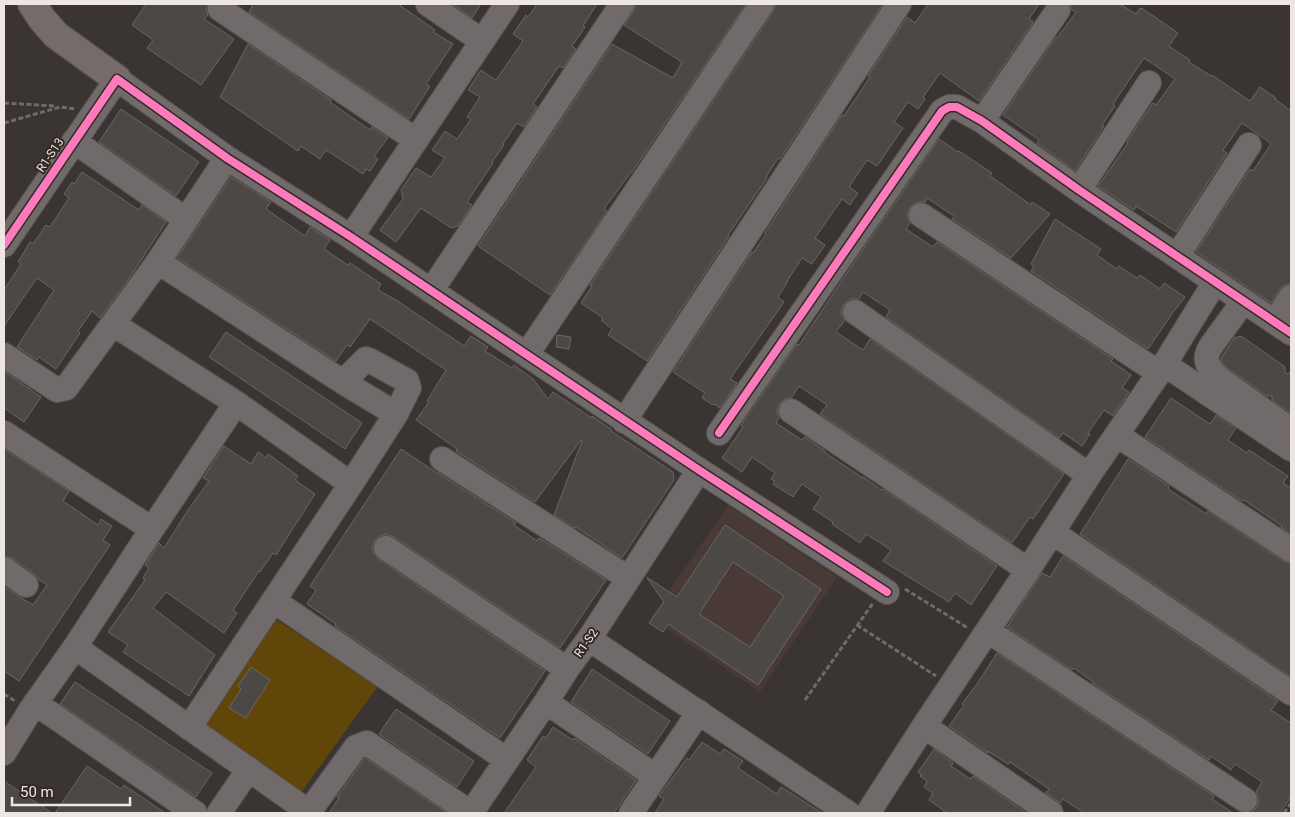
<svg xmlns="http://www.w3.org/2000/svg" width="1295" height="817" font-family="Roboto,sans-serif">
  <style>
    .built { fill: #4a3a36 }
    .green { fill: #604609 }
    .building { fill: #4c4846; stroke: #6a6664; fill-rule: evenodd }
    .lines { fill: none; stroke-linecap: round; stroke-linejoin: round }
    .minor-casing { stroke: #565150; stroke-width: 26 }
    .major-casing { stroke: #565150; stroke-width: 30 }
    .path { stroke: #706b6a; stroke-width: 3; stroke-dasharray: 5 2.5; stroke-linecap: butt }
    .minor { stroke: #706b6a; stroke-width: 24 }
    .major { stroke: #756b6a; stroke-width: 28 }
    .cycleway-casing { stroke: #332926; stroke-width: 11 }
    .cycleway { stroke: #fd7abc; stroke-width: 8 }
    .labels { text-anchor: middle; stroke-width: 4; stroke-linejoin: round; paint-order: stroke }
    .street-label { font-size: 12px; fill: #ede6e4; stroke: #332926 }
  </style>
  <rect width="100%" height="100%" fill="#3a3433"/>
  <path class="built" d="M728,505L837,577L760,692L651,618Z"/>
  <path class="green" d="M272,617L378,686L300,794L201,725Z"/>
  <path class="building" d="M146,4H208L206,9L208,15L204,19L234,39L201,85L147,48L153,40L132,25Z
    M253,4H398L435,30L433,32L453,44L426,84L430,86L409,119L249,12Z
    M452,4H481L472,18Z
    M537,4H597L583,26L585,27L572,46L576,49L563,68L559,66L533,104L537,107L524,127L517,123L503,144L504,145L492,162L493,163L467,202L472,205L458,226L451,228L421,208L396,242L380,230L403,199L401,190L416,168L431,177L445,158L432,150L445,131L457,139L471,119L467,117L480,97L468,90L481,70L496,80L523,41L513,34L526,15L528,17Z
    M636,4H746L632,172H631L604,209L607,211L550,295L478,246L612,44L673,78L682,62L624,25L633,12Z
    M776,4H883L780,159L778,158L766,177L767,178L728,235L729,236L647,361L608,335L612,329L601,320L603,318L581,303L592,286L590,285L773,12Z
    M928,4H1039L1029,19L1033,22L979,101L940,73L923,97L925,99L918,109L908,102L894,122L903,128L877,166L867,160L849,187L858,193L850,205L842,199L815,238L825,245L812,264L802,258L787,281H788L778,297L784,302L730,379L737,383L720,408L714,404L713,405L702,398L705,393L673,372L752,252L753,253L766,234L765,233L842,115L844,116L870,77L868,76L907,17L915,23Z
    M1070,4H1120L1136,14L1140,8L1143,9L1178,33L1169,46L1190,60L1189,62L1211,76L1212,75L1250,101L1260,87L1276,98L1275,99L1291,111V283L1285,285L1280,289L1271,303L1196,252L1250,169L1253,171L1271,144L1266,140L1242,123L1223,150L1227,153L1176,232L1136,206L1134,210L1098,186L1128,143L1127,142L1140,122L1153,103L1156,105L1175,79L1156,66L1144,58L1113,104L1115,106L1102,125L1104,126L1075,171L1037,143L1039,140L1003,115L1056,37L1057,38L1076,12L1071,9Z
    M248,44L331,100L330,102L351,117L370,130L372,127L388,138L374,156L378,159L370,171L366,169L363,174L326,150L320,159L301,146L298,151L220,97Z
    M121,109L199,162L176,196L99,142Z
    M939,139L958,152L959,151L992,173L990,176L1031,205L1032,202L1050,214L1011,258L952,219L954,216L927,198L925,202L921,201L915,203L910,207L907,215L910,223L906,229L933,247L937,242L1113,359L1111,361L1131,375L1122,388L1129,392L1113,416L1104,410L1088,433L1090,434L1082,446L1063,433L1059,438L886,317L890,310L863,292L859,299H850L844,304L841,311L842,317L845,320L836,332L863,350L870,339L1064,474L1033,519L1030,517L1012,543L820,414L827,405L799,386L792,397L785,399L779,404L777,411L779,417L776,423L802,440L805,437L825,451L824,452L863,478V477L882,490L883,489L997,566L971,605L955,593L949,602L883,561L891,550L866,534L860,543L832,524L833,522L813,509L821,497L802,484L793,497L773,484L775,481L771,479L775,473L752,457L742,472L722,458L741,430L743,427L741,425L797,344L799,345L859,255Z
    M82,172L139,210L142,205L166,222L128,280L100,318L92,311L78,331L80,333L56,369L39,357L37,360L17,347L54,290L37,278L4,326V290L21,264L18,262L30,242L33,244L46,225L50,227L69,198L64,194L72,182L74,184Z
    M231,177L271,202L266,209L305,236L310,227L330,240L324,249L348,265L350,263L381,284L378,290L396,300L464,346L471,336L488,347L485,351L512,368L514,365L533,379L548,399L553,392L592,418V416L612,430L611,431L673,472L674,480L622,558L576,527L575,528L554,515L582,441L581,440L535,502L456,451L457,449L416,420L429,402L427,401L446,370L370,319L350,347L347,345L336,361L177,258Z
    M1055,219L1101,249L1097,255L1117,269L1119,266L1137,278L1140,275L1160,289L1164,283L1185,297L1174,311L1148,349L1031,271L1034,266L1031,264Z
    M226,332L362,423L345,449L209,357Z
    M557,335L571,337L569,349L556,347Z
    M1241,336L1284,366L1286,374L1291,372V413L1272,400V396H1267L1226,367L1222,362L1221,358L1234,338Z
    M4,371L41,397L24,422L4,408Z
    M1171,398L1210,424L1216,415L1236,428L1228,440L1247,453L1249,450L1288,476L1283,483L1291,488V534L1281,527L1282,526L1244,500L1242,501L1145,437Z
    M224,446L251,464L258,452L266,458L268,454L298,476L295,480L315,494L276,555L273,553L260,572L259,571L233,610L237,613L224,633L166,592L153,608L215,655L189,696L123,652L128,645L108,632L145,580L143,578L149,568L145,565L159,543L164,548L188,510L209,481L203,478Z
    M4,449L69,491L63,501L98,525L101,519L112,526L103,540L110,545L19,681L4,671V586L18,596L33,605L47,585L39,580L34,574L12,558L4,556Z
    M401,449L437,473H438L516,523L514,525L537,541L539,538L606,580L560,648L394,537L386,534L380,536L375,540L372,548L374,554L378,559L545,671L500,738L335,626L336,624L307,604L316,590L310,586Z
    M1128,459L1169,486L1168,489L1206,514L1208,511L1283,561L1291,564V677L1080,534Z
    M725,525L821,589L758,685L668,624L663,632L649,623L664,602L647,578H648L677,597ZM733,562L784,596L750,647L699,614Z
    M1063,556L1278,701L1271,710L1291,723V797L1280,813H1247L1252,812L1257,807L1259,800L1256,792L1262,782L1235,764L1231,770L1211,756L1209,760L1092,683L1093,682L1074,668L1072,670L1007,627L1042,573L1050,577Z
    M997,653L1214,796L1212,799L1233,813H1084L1063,799L1060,803L1046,793L1049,789L1010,762L1008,764L988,751V753L949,726L964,705L962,704L979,681Z
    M251,667L270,680L246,718L229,708L241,689L238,686Z
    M592,669L670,721L648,754L571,702Z
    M75,682L212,773L196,797L60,704Z
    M396,709L474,761L457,787L379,734Z
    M553,727L573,740L574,738L636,780L614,813H504L536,767L527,760L543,736L546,738Z
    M702,742L720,754L724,749L743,761L738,768L777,794L781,787L822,813H655L664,799L659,796L687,758L689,760Z
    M934,749L953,763L951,766L970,779L973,776L1026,813H947L929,800L933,793L924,787L927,781L920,776L922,775L918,772Z
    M365,758L447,813H329L339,798L337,797Z
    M87,766L121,789L124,785L165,813H55Z
    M4,781L52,813H4Z"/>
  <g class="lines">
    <defs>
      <path id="minor" d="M428,4L482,41
        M220,9L416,140
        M982,121L1058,10
        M74,141L185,219
        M1079,190L1149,83
        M921,215L1159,373
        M351,237L507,4
        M4,245L117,79L227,158L351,237L699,470L887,592
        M1177,256L1249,145
        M158,262L343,382L396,414
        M431,291L622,4
        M1243,302L1211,346C1202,360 1208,366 1217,377L1291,430
        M855,312L1089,475
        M1275,322L1291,297
        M113,324L236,403L351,484
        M527,354L762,4
        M4,355L57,390L66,388L158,262L227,158
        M1164,364L1291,449
        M791,411L1028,570
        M624,421L899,4
        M4,433L152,529
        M719,433L942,111L949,107H957L982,121L1079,190L1291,333
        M1117,435L1291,550
        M442,459L628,578
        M1052,532L1291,693
        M386,548L567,669
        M4,569L26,585
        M274,601L507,760
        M988,631L1245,800
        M589,639L848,813
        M75,647L309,812
        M546,702L655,776
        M35,703L195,813
        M924,726L1051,813
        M189,728L351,484L396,414L409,388L407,381L369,360L366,359L343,382
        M4,753L30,711L75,647L152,529L236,403
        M219,813L249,769
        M308,813L356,747L367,743L471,813L546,702L567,669L589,639L699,470
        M631,813L699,712
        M868,813L924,726L1028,570L1089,475L1159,373L1215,282"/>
      <path id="major" d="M32,4L42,19L56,35L117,79"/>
    </defs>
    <use href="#minor" class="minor-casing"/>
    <use href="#major" class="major-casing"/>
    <path class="path" d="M4,103L56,106
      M4,123L60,107L76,109
      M905,589L968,628
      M857,625L936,676
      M4,694L15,701
      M805,700L873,603
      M1284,813L1291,803"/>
    <use href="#minor" class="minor"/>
    <use href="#major" class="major"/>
    <defs>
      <path id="cycleway" d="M4,245L117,79L227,158L351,237L699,470L887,592
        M719,433L942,111L949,107H957L982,121L1079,190L1291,333"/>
    </defs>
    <use href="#cycleway" class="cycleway-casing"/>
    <use href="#cycleway" class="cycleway"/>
  </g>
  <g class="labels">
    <g class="street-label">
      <text transform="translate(50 155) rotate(-56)" y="4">R1-S13</text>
      <text transform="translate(586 643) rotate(-55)" y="4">R1-S2</text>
    </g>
  </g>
  <rect width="1295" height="817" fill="none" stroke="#ede6e4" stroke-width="10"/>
  <path d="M12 797v8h118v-8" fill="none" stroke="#ede6e4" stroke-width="2.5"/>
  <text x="20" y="797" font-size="15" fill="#ede6e4" stroke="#332926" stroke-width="4" paint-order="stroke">50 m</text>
</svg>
